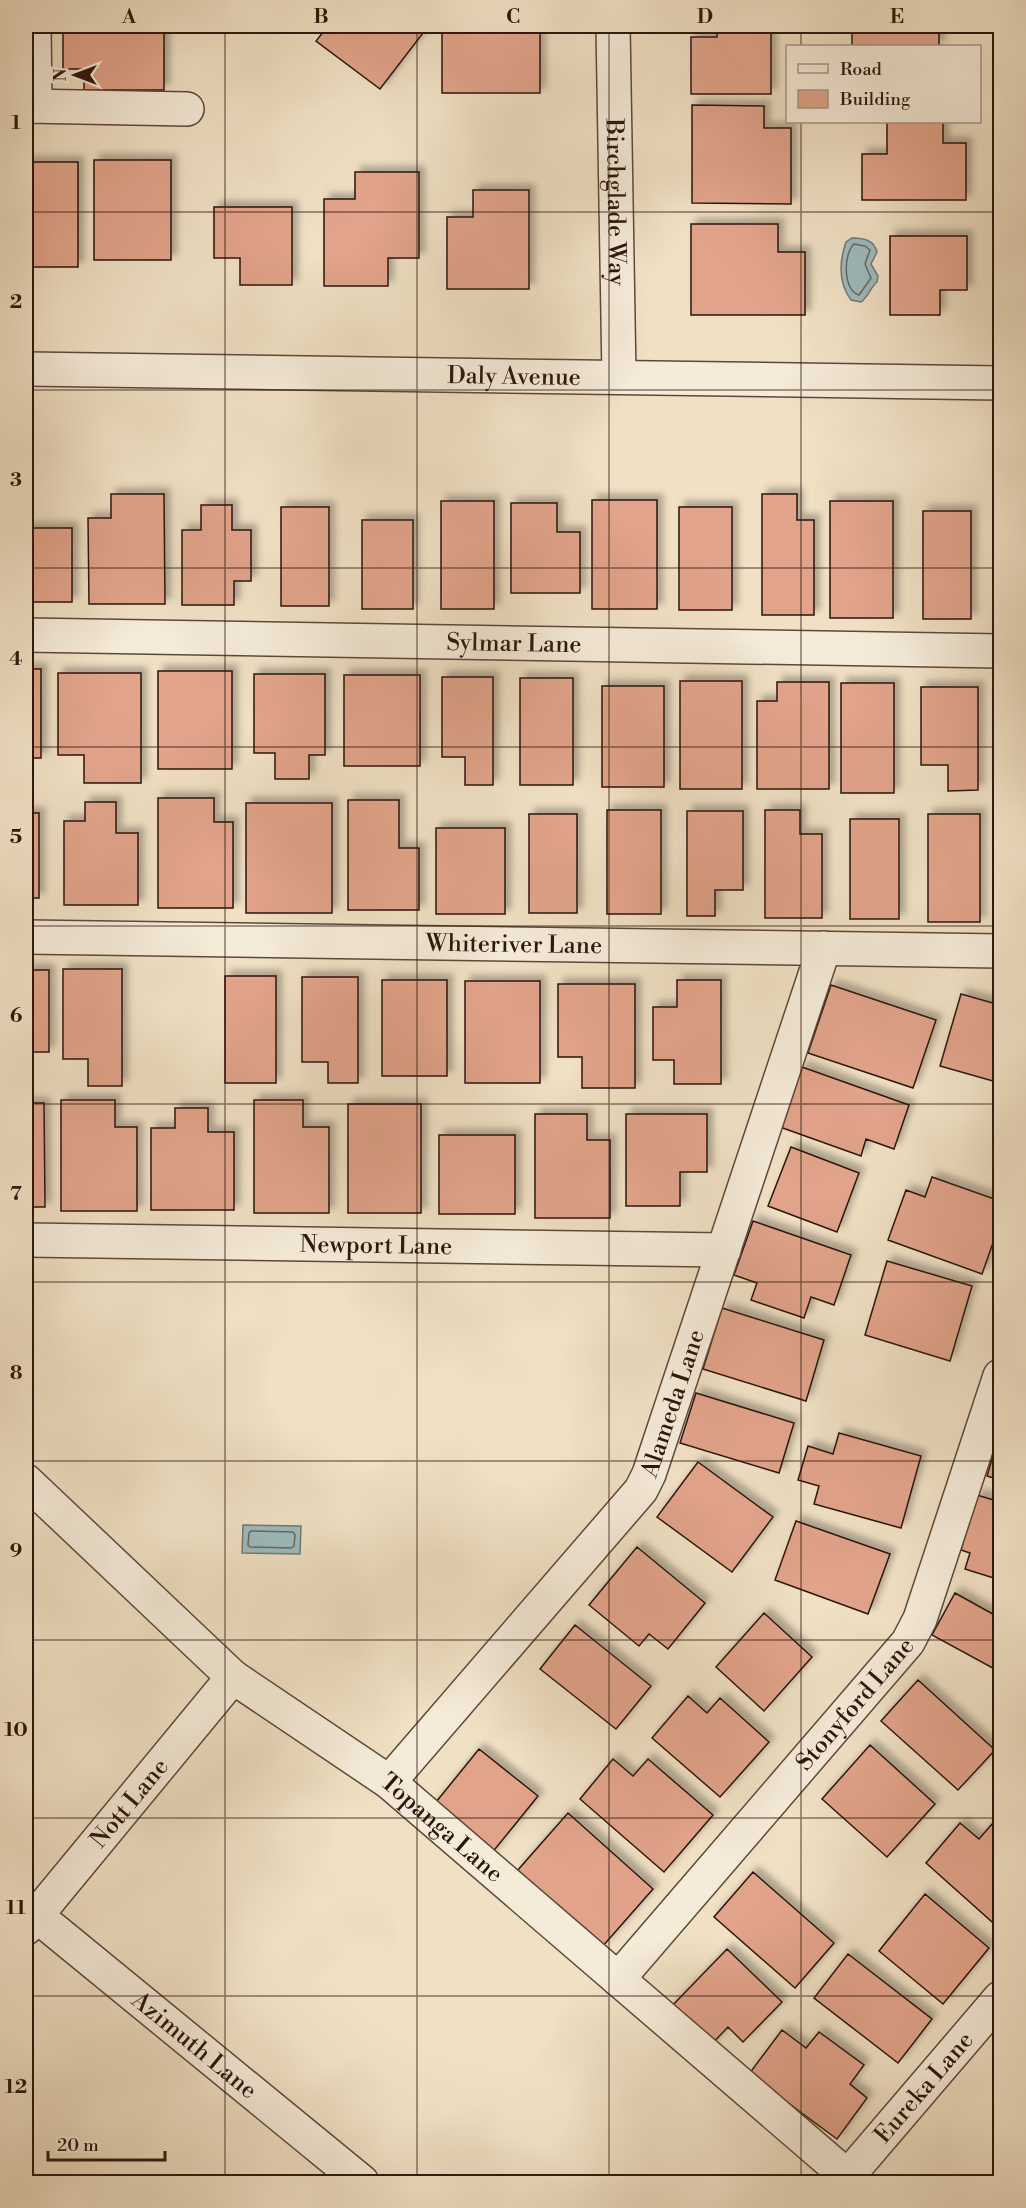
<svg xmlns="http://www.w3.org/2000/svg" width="1026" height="2208" font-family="'Libre Bodoni',serif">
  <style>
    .water { fill: #9dbbbd; stroke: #707976; stroke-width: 1.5 }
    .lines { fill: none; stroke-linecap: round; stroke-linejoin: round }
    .shore { stroke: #646864; stroke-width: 1.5 }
    .building { fill: #e1a38a; stroke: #2c160c; stroke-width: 1.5; filter: url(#shadow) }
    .minor-casing { stroke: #5d483a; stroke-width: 36 }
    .minor { stroke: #f5ebd9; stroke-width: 33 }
    .grid { fill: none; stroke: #2c160c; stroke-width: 1.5; stroke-opacity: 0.55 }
    .labels { text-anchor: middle; stroke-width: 6; stroke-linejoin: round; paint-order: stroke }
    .street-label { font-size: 24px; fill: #2c160c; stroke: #f5ebd9 }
    .neatline { fill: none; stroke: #2c160c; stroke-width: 2 }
    .grid-label { font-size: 20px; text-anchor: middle; font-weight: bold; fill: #2c160c }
  </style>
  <defs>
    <filter id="shadow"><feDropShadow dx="5.5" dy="-5.5" stdDeviation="3" flood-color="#0004"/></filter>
  </defs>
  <rect width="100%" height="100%" fill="#f0e0c4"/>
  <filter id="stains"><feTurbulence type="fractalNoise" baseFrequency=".00333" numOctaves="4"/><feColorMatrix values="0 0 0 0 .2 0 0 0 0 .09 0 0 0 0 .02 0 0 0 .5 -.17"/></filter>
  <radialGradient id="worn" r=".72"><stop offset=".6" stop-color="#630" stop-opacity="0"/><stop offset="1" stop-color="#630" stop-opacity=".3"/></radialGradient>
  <path class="water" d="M852,238C864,238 874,240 877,252L871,264L878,276L877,282C870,288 869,296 861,302L851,300C838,282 839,262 846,242Z
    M243,1525L301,1526L300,1554L242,1553Z"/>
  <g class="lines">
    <path class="shore" d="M854,244L865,246L870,250L865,264L871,278L859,295C843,291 843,254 854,244Z
      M251,1531L293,1532L295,1535L294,1546L291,1548L250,1547L248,1545L249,1533Z"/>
  </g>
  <path class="building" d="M63,26H164V90H84V69H63Z
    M328,26H421L426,29L380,89L316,41Z
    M442,26H508V31H540V93H442Z
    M717,26H771V94H691V37H717Z
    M852,26H939V46H852Z
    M692,105L764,106V128H791V204L692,203Z
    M887,122H943V143H966V200H862V154H887Z
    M94,160H171V260H94Z
    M26,162H78V267H26Z
    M355,172H419V258H388V286H324V199H355Z
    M473,190H529V289H447V217H473Z
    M214,207H292V285H240V258H214Z
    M691,224H778V252H805V315H691Z
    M890,236H967V290H940V315H890Z
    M111,494H164L165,604H89L88,518H111Z
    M762,494H797V520H814V615H762Z
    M592,500H657V609H592Z
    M441,501H494V609H441Z
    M830,501H893V618H830Z
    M511,503H557V532H580V593H511Z
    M201,505H232V530H251V581H234V605H182V530H201Z
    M281,507H329V606H281Z
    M679,507H732V610H679Z
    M923,511H971V619H923Z
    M362,520H413V609H362Z
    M26,528H72V602H26Z
    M26,669H41V758H26Z
    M158,671H232V769H158Z
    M58,673H141V783H84V755H58Z
    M254,674H325V755H309V779H275V753H254Z
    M344,675H420V766H344Z
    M442,677H493V785H465V757H442Z
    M520,678H573V785H520Z
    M680,681H742V789H680Z
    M777,682H829V789H757V701H777Z
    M841,683H894V793H841Z
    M602,686H664V787H602Z
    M921,687H978V790L948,791V765H921Z
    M996,687H1000V770H996Z
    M158,798H214V822H233V908H158Z
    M348,800H399V848H419V910H348Z
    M85,802H116V833H138V905H64V821H85Z
    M246,803H332V913H246Z
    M607,810H661V914H607Z
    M765,810H800V834H822V918H765Z
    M687,811H743V890H715V916H687Z
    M26,813H39V898H26Z
    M529,814H577V913H529Z
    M928,814H980V922H928Z
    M850,819H899V919H850Z
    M436,828H505V914H436Z
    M995,832H1000V918H995Z
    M63,969H122V1086H88V1059H63Z
    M26,970H49V1052H26Z
    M225,976H276V1083H225Z
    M302,977H358V1083H328V1062H302Z
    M382,980H447V1076H382Z
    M677,980H721V1084H674V1060H653V1007H677Z
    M465,981H540V1083H465Z
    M558,984H635V1088H582V1057H558Z
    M831,985L936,1020L913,1088L808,1053Z
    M961,994L1000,1005V1083L940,1066Z
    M802,1067L909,1105L894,1149L866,1139L861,1156L780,1127Z
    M61,1100H115V1127H137V1211H61Z
    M254,1100H303V1127H329V1213H254Z
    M26,1103H44L45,1207H26Z
    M348,1104H421V1213H348Z
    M175,1108H208V1132H234V1210H151V1128H175Z
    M535,1114H587V1140H610V1218H535Z
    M626,1114H707V1172H680V1206H626Z
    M439,1135H515V1214H439Z
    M791,1147L859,1173L837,1232L768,1206Z
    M932,1177L1000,1201V1223L982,1274L888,1240L906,1190L925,1197Z
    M753,1221L851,1255L834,1305L811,1297L804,1318L751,1300L757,1283L734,1275Z
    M887,1261L972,1286L950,1361L865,1335Z
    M722,1308L824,1340L806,1401L703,1369Z
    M696,1393L794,1423L779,1473L680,1443Z
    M1000,1432V1480L987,1476Z
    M839,1433L921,1456L901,1528L814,1504L819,1486L798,1480L808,1446L833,1454Z
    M698,1462L773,1517L732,1572L657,1517Z
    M977,1495L1000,1502V1580L965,1569L970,1553L961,1550Z
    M796,1521L890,1554L868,1614L775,1580Z
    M637,1547L705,1603L668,1649L649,1634L639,1646L589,1605Z
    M955,1593L1000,1618V1672L932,1635Z
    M764,1613L812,1657L764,1711L716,1667Z
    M575,1625L651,1686L616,1729L540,1669Z
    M918,1680L995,1750L958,1790L881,1721Z
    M688,1696L707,1713L720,1698L769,1742L720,1797L652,1738Z
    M870,1745L935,1804L887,1857L822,1799Z
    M479,1749L538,1796L487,1859L428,1812Z
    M613,1759L633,1776L648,1759L713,1815L664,1872L580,1799Z
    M568,1813L653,1889L602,1947L517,1871Z
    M960,1823L979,1839L992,1824L1000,1832V1929L926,1863Z
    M753,1872L834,1943L795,1988L714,1917Z
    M925,1894L989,1948L943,2004L879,1951Z
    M727,1949L782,2002L743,2042L728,2027L709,2047L669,2009Z
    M848,1954L932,2019L898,2063L814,1998Z
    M782,2030L806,2048L819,2032L864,2065L850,2084L867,2098L837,2139L749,2074Z"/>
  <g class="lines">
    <defs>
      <g id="minor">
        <path d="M34,26L35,106"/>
        <path id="s1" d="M613,26L619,377"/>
        <path d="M26,106L187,109"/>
        <path id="s2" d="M26,369L1000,383"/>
        <path id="s3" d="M26,635L1000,651"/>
        <path id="s4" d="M26,937L1000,951"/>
        <path id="s5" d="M26,1240L724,1250"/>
        <path id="s6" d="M26,1481L233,1677L389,1782L854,2182"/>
        <path id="s7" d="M389,1782L641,1490L649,1474L824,948"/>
        <path id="s8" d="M26,1907L362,2182"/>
        <path id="s9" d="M26,1928L233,1677"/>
        <path id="s10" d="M618,1979L908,1642L920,1619L1000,1376"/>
        <path id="s11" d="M847,2177L1000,1998"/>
      </g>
    </defs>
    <use href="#minor" class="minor-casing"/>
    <use href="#minor" class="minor"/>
  </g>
  <path class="grid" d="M225,26V2182M417,26V2182M609,26V2182M801,26V46M801,122V2182M26,212H1000M26,390H1000M26,568H1000M26,747H1000M26,926H1000M26,1104H1000M26,1282H1000M26,1461H1000M26,1640H1000M26,1818H1000M26,1996H1000"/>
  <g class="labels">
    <g class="street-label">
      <text dy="8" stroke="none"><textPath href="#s1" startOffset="176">Birchglade Way</textPath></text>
      <text dy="8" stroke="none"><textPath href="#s2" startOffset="488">Daly Avenue</textPath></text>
      <text dy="8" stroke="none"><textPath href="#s3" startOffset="488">Sylmar Lane</textPath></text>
      <text dy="8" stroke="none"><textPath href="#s4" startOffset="488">Whiteriver Lane</textPath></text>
      <text dy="8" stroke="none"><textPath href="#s5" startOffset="350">Newport Lane</textPath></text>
      <text dy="8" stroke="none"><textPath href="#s7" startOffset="478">Alameda Lane</textPath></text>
      <text dy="8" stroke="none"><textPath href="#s10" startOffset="363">Stonyford Lane</textPath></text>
      <text dy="8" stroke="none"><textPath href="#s9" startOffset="162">Nott Lane</textPath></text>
      <text dy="8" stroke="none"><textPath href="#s6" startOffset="543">Topanga Lane</textPath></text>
      <text dy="8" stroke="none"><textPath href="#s8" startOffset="218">Azimuth Lane</textPath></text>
      <text dy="8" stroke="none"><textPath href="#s11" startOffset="118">Eureka Lane</textPath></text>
    </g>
  </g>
  <rect width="1026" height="2208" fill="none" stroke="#f0e0c4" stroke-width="66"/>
  <rect x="786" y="45" width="195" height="78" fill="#f5ebd9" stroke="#a59687" stroke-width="1.5"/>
  <rect x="798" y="64" width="30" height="9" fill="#f5ebd9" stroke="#a59687" stroke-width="1.5"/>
  <text x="840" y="75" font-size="18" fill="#2c160c">Road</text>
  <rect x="798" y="90" width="30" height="18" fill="#e1a38a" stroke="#a59687" stroke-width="1.5"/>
  <text x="840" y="105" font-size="18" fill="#2c160c">Building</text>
  <g transform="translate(75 75) rotate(270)" stroke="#f5ebd9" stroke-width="4.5" paint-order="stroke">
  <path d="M0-4.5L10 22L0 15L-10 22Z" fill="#2c160c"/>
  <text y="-9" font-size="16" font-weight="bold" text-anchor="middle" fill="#2c160c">N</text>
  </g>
  <path d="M48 2151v9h117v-9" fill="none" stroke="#2c160c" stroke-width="3"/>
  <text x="57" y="2151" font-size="18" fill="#2c160c" stroke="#f5ebd9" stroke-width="4.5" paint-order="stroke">20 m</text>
  <rect x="33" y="33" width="960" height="2142" class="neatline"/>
  <g class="grid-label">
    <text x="129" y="23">A</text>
    <text x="321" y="23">B</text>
    <text x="513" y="23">C</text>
    <text x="705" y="23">D</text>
    <text x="897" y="23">E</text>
    <text x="16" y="129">1</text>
    <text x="16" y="308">2</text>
    <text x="16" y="486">3</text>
    <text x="16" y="665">4</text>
    <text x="16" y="843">5</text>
    <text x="16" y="1022">6</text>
    <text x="16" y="1200">7</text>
    <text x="16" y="1379">8</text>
    <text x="16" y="1557">9</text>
    <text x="16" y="1736">10</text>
    <text x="16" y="1914">11</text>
    <text x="16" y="2093">12</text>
  </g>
  <rect width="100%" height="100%" filter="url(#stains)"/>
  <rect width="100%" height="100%" fill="url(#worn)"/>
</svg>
